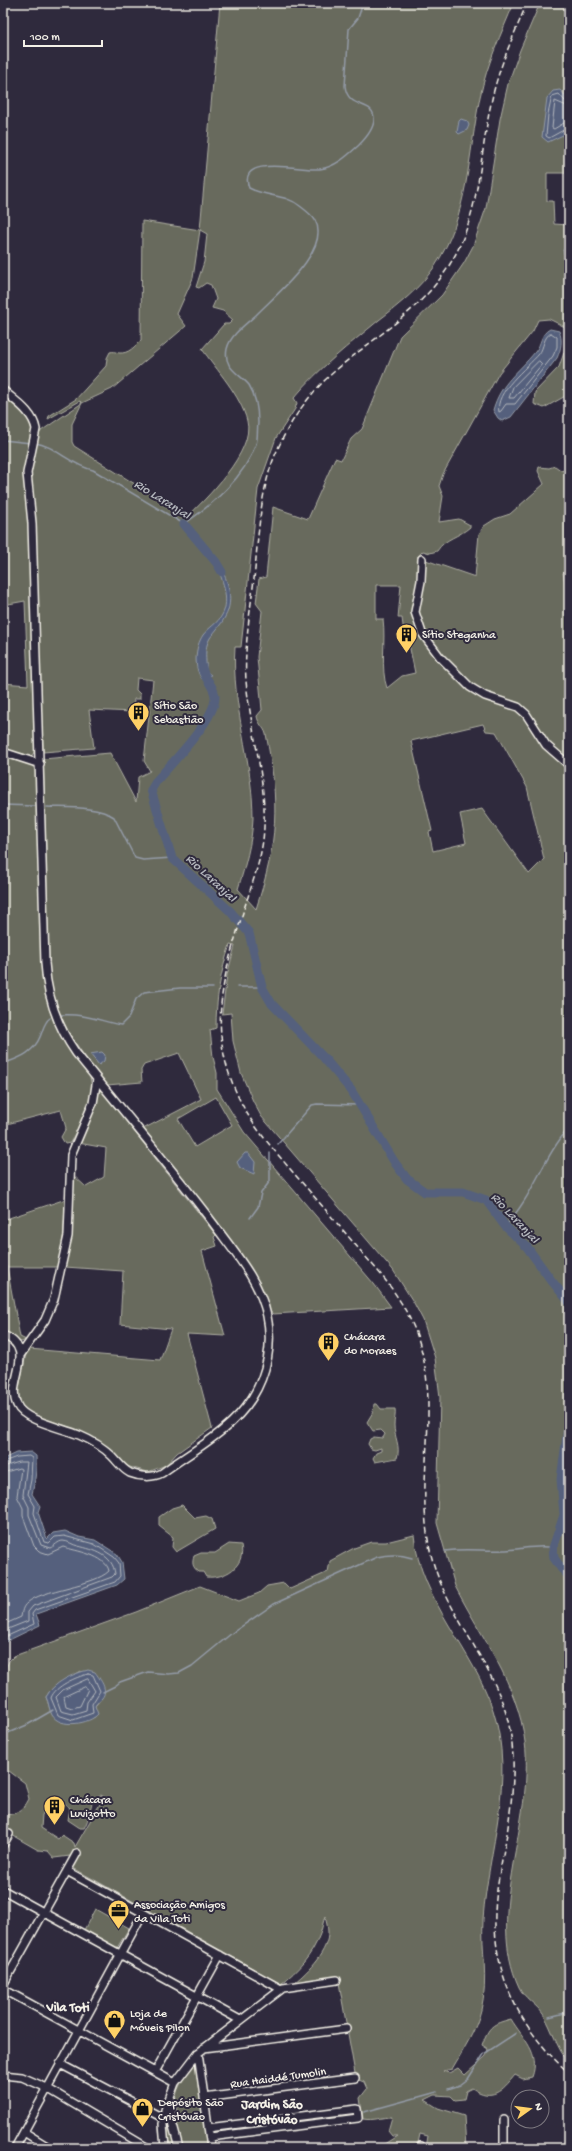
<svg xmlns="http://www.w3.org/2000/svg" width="572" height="2151" font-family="'Gochi Hand',sans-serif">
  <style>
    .green { fill: #686b5d; stroke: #aeaea2; fill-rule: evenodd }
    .water { fill: #54617d; stroke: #949ba8 }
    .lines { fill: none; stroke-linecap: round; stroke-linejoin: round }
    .shore { stroke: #b4b7bd; stroke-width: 1 }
    .stream { stroke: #949ba8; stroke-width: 1.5 }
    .river { stroke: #54617d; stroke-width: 9 }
    .minor-casing { stroke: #f4f1e8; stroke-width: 10 }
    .minor { stroke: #2f2a3d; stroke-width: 7 }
    .rail { stroke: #f4f1e8; stroke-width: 1.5; stroke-dasharray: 6 3; stroke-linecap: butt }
    .labels { text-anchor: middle; stroke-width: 4; stroke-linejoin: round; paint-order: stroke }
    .poi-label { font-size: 12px; fill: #f4f1e8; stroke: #2f2a3d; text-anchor: start }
    .street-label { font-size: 12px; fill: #f4f1e8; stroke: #2f2a3d }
    .water-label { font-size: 13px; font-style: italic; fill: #b4b7bd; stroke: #2f2a3d }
    .neighbourhood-label { font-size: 13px; font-weight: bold; fill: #f4f1e8; stroke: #2f2a3d }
  </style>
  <rect width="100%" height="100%" fill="#2f2a3d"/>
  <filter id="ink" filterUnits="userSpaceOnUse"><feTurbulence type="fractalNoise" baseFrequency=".025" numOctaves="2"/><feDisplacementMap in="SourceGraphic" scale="8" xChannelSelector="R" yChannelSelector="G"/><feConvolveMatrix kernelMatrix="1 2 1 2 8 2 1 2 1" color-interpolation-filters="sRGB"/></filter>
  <g filter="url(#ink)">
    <path class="green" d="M220,3H514C501,34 487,64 480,97C468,154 469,215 435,266C420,288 400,304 379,320C349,345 319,368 294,398L297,403L295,409L276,438L258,489L241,647H235C231,705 253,761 253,818C252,843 245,866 238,889L256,909C278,842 280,803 266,734C264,727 258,724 257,716L262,710L257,657L262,611L256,603L259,579L266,577L273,507L308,519L335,458L341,460L351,439L362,429L400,336L442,295L464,263L473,246L486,208L500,119L508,84L520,50L540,3H569V173H547V201H553L554,224L569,225V394L544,408L534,404L535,392L559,367L567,344V328L549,319L538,320L533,331L499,373L443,474L439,486L443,496L439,522L459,519L470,525V527C459,537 445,538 437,551L430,553L423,551L417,557L475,577L479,534L484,526L495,519L510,514L544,484L538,471L539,467L549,468L555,466L562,471L569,466V571L563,573L569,600V2062C556,2049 553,2029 543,2014C536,2004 524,1998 519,1987C484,1911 535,1822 525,1742C518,1684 481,1637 455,1586L437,1523L440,1397L435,1358L423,1320L414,1303L393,1270L261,1116L253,1101L241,1073L233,1041L231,1013L222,1014L227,975L235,946L230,945C220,973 216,999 216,1028L210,1030L213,1057L217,1073V1089L244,1132L374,1284L391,1307L273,1314L269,1311L198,1198L143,1129L201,1099L179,1053L144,1065L141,1070L142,1082L107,1085C75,1045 52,1016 49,963L43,759L110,753L136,802L138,777L150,771L144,761L153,680L137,678L136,690L140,694V699H134L133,712L89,710L94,748L43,752L35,534L30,475L38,436L41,431L82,403L80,401L48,419L49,416L76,399L106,366L107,358L110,352C114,351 115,352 119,353C129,354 135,346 141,340L142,221L200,230ZM200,230L207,234L204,262L196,287L199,288L206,283L211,285L216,299L212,308L223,311L233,320L229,324H224L202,349C216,369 241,396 247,421C255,451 206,499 186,518L181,516L175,509L74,446L72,442V424L82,403L112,389L186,326L177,314L193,278ZM376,585H401L398,618H402L404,633L412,632L413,635L409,644L415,673L402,676L387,688C380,669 386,640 383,619H376ZM483,724L486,731L496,732L527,787L544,859L529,874L482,809L460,814L466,843L433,851L429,832L432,831L411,741ZM216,1097L232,1125L195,1147L178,1119Z
      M3,395L29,418L32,430L23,475L29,522L35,750L32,756L3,749V683L28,685L25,601L3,605Z
      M3,755L30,763L36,771L41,963C43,992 50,1020 66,1045C73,1056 90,1069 91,1082C94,1103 79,1125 70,1143L65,1144L61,1137L66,1128L61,1110L3,1125Z
      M99,1087L216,1235L214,1237L217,1246L202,1251L225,1336L187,1334L212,1428L177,1453L166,1465L148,1472L126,1466L116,1454L97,1440L80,1431L30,1413L22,1407L18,1393L26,1354L29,1349L160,1360L171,1329L120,1324L123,1271L65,1267L71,1237L73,1175L86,1187L104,1177L106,1148L78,1143L96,1104Z
      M66,1199L63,1239L57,1267H7L20,1337L26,1340L21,1342L3,1331V1220Z
      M374,1404H377L381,1409H395C396,1415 394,1420 394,1425C394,1437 401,1446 397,1458L375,1462L373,1458L376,1453L381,1451V1448L375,1450L371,1449L368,1444L370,1439L374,1437L383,1438L385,1434L381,1430L373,1431L367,1422L373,1412Z
      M182,1505L195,1518L206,1516L212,1519L215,1529L176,1552L172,1547L173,1537L159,1526V1517L172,1508Z
      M414,1535C420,1600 473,1649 493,1710C516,1780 488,1849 483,1919C481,1951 489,1978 481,2010C476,2031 463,2050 452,2069L443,2071L449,2073L458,2068L465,2075L486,2056L488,2049L482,2045C489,2026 492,2024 511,2019C523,2039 541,2053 532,2077L523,2079L515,2075C502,2091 492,2102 472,2088L466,2091L464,2099L455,2100L451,2096L435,2095L425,2100L438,2108L464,2116L466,2148H426L428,2136L420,2134L417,2148H378L397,2136H392L388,2131L392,2117C381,2117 374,2121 363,2119L360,2098L367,2089L364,2082L356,2079L338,1977L295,1982C308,1972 329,1950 328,1932C328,1927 326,1921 325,1916C323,1922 322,1929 320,1934C312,1956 298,1970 281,1984L66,1864L70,1856L54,1858L48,1851L38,1850L3,1830V1815C16,1815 23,1811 29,1799L25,1783L9,1771L3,1776V1675L9,1661L14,1656L136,1612L200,1586L239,1601L259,1593L267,1586L284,1583L290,1589L328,1572L330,1561L354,1548L371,1542H386ZM81,1671L102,1698L95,1706V1717C83,1721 62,1729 53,1715C49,1711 49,1703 46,1697C54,1682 67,1680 81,1671ZM101,1795L104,1797L75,1847L74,1843L62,1835L58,1839L41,1828L42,1815L52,1802H63L70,1808L68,1820L80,1828H84C90,1818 89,1809 94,1798Z
      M229,1544L241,1545C246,1566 225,1579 206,1577L203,1572H199C192,1567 192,1563 194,1556L201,1553H215Z
      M95,1909L129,1928L117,1948L84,1930Z
      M194,2063L196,2064L207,2148H181C171,2110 169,2096 194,2063Z
      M168,2111L174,2143L172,2145C163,2139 166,2121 168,2111Z
      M354,2112L355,2115L214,2133L212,2132Z"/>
    <path class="water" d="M560,90L569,100V128L563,135L548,142L542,137L547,98L553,91Z
      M461,119L467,121L469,125L467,130L459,134L457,132L459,121Z
      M569,244V271L563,250Z
      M550,329L559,331C563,340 561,349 557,358L511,417L502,421L498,418L493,410C501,382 518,373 535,352C542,344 540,334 550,329Z
      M216,562C228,576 235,600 225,617C221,625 215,631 210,638C203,650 207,659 206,671L211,675L202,679C193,667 195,647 203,635C208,628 218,623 222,615C231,600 221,577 216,562Z
      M102,1052L105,1055L104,1061L99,1065L90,1054Z
      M245,1153H248L255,1162L254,1174L240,1168L237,1162Z
      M31,1452L36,1456C37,1469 35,1481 32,1494L40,1506L38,1512L47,1539L53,1533L65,1531L79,1537L95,1540L117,1554L122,1562L124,1579L117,1585L36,1614L40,1625L3,1643V1459L16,1453Z
      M88,1670L95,1672C100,1679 109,1690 102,1698C99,1701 97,1702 95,1706L98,1714C90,1724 60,1729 52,1715C49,1710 49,1703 46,1697C54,1682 72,1674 88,1670Z"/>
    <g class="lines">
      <path class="shore" d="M569,102L565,101L559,94L552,96L548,114L546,136L549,138L569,127
        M569,107L555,101L552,128L554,129L564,123L569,122
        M551,333L557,337V347L553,356L515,404H506L501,411L499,412C494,392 527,368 539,354C544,348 543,337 551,333Z
        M539,361L542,364L514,398H509L513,387Z
        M3,1462L17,1457L29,1456L32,1458L31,1480L28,1494L35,1506L34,1513L44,1542L49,1543L55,1537L64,1536L94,1544L114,1557L119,1563L120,1576L115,1582L35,1610L32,1614L34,1624L3,1638
        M3,1467L19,1462H27L23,1495L29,1507V1515L41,1545L50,1548C55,1546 58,1541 63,1541C68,1541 73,1545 78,1546C95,1550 113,1555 115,1574L112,1577L33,1606L28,1612V1621L3,1631
        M3,1473L19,1468L21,1469L17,1496L23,1508V1516L34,1546L39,1551L48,1554L63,1547C76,1551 106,1555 109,1571C94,1586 42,1589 27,1603C22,1607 22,1612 21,1617L3,1625
        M88,1674L93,1675L100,1691L92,1704L93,1713L73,1720L58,1715L51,1698C55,1686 76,1677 88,1674Z
        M88,1679L95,1691L87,1702L86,1710L73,1714L61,1711L56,1697L63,1690Z
        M85,1687L88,1689L80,1706L72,1708L66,1706L64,1697Z"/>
      <path class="stream" d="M3,440L31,443
        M35,443C54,445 70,465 93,470L184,524C213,504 244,478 256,444C258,438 257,430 258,423C258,411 256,396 249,385C239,373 223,368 227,349C230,335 246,324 256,315C274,296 332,250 315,220C312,215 304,209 300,206C286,194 265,197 249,188C236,153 303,171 320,169C336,167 348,155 359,145C366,138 374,129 374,119C374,99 348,111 345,86L349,29L358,18L363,3
        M3,805L35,806
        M47,807C67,808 97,806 114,817L135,858L143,860L172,858
        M237,987H262
        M60,1015C84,1013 100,1021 121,1025L129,1017L136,999L144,992L180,988H213
        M3,1064C18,1058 33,1054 40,1037C43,1030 44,1022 50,1018
        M278,1144L312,1105L317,1104L360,1105
        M250,1218L258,1207L261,1193L270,1181V1153
        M505,1226C533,1197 543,1157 569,1128
        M445,1551C465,1548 484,1551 504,1550C519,1550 541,1544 553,1548
        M103,1692L115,1686L120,1682L148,1672L168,1674L179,1673L192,1666L232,1633L274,1604L377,1557C390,1554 400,1554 412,1558
        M3,1735L27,1725L53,1710
        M567,1776H569
        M549,2017L569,2012
        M448,2089L460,2085L468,2079L484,2054L516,2033
        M364,2112L437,2092"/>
      <path class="river" d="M184,524L216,562L222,572
        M202,667C203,678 215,686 215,697C216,718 172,763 157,780L151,790L172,858L230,911L249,933L262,987L272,1004L324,1058L351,1090L395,1163L407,1179L425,1192H463L486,1200L505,1226L527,1247L551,1280L569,1302
        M569,1421L561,1479L564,1515L553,1548L554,1558L561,1568L569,1576"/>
      <defs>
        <path id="minor" d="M3,390C15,401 33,412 36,429L27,473L32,523L45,963C47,997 57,1026 76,1053C122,1110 169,1165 213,1223C234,1252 260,1281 267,1316C273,1344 267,1374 252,1398C232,1430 192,1451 162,1473C153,1478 140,1477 130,1473C122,1469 118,1462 112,1456C103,1447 91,1440 79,1435C63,1428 24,1421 17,1405C5,1381 39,1350 3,1335
          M422,559L421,581L415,612L422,633L440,657L470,687L485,696L518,707L526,714L546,745L569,765
          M3,752L40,764
          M21,1354L45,1320L54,1299L68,1236L71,1155L93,1103L97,1079
          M3,1845L9,1834
          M67,1871L281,1989
          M3,1890L240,2020
          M3,1985L77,1853
          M3,1989L175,2083
          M204,2048L346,2029
          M198,2053L211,2148
          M60,2064L163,2118
          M155,2072L220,1955
          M3,2075L22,2077L47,2088L148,2148
          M204,2098L355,2078
          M171,2099L172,2122L179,2148
          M504,2120V2148
          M208,2128L357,2109L358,2118L210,2137
          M24,2132L50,2148
          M15,2148L143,1913
          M165,2148L163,2124L165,2110L175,2083L198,2053L283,1988L337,1980
          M421,2148V2146"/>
      </defs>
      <use href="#minor" class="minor-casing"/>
      <use href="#minor" class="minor"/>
      <path class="rail" d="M527,3C514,35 499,66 492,99C479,155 481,214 450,264C420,314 366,341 325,380C301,404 282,434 271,466C259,502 258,542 254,579C250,613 244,647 246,681C251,734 269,787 263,840C260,863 252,884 245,906C224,974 206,1025 237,1094C251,1126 275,1151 297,1177C320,1203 342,1229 364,1255C385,1278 403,1301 415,1330C443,1402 415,1473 429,1545C440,1606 486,1652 505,1710C518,1752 513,1792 507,1834C502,1860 496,1887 495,1913C493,1978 522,2031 569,2073"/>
    </g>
  </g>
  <defs>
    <symbol id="building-pin" viewBox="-11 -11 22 30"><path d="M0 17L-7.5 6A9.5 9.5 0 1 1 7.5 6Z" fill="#ffd166" stroke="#2f2a3d"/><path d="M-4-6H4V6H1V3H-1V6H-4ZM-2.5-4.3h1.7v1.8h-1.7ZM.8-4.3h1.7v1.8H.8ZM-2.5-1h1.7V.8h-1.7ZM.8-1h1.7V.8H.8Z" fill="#111"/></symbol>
    <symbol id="office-pin" viewBox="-11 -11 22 30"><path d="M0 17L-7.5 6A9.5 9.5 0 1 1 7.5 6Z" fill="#ffd166" stroke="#2f2a3d"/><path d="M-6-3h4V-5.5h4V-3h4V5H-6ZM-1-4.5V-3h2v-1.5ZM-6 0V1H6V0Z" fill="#111"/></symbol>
    <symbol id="shop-pin" viewBox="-11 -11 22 30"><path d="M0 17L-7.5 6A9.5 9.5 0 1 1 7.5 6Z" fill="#ffd166" stroke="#2f2a3d"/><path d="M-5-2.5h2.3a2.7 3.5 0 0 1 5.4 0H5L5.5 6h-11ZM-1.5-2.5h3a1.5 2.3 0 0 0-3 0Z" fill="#111"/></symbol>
  </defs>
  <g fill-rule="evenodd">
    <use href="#building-pin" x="394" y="622" width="25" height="34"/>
    <use href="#building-pin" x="126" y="700" width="25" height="34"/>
    <use href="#building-pin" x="316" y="1330" width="25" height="34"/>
    <use href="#building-pin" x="42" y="1794" width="25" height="34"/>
    <use href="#office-pin" x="106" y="1898" width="25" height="34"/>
    <use href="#shop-pin" x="102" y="2008" width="25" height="34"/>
    <use href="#shop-pin" x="130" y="2096" width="25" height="34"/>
  </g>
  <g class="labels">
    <g class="poi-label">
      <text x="422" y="638">Sítio Steganha</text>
      <text x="154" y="709">Sítio São<tspan x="154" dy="14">Sebastião</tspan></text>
      <text x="344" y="1340">Chácara<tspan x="344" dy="14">do Moraes</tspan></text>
      <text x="70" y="1803">Chácara<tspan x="70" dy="14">Luvizotto</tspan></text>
      <text x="134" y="1908">Associação Amigos<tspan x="134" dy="14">da Vila Toti</tspan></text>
      <text x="130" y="2017">Loja de<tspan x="130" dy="14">Móveis Pilon</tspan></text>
      <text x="158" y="2106">Depósito São<tspan x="158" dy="14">Cristóvão</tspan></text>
    </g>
    <g class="street-label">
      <text transform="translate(278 2077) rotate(-8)" y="4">Rua Haiddé Tumolin</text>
    </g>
    <g class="water-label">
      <text transform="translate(163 498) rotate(32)" y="5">Rio Laranjal</text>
      <text transform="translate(212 877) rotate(43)" y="5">Rio Laranjal</text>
      <text transform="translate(516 1217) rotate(47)" y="5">Rio Laranjal</text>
    </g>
    <g class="neighbourhood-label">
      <text x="68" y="2011">Vila Toti</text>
      <text x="272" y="2108">Jardim São<tspan x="272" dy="15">Cristóvão</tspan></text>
    </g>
  </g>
  <rect width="572" height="2151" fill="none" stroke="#2f2a3d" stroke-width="16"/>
  <rect x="8" y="8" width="556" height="2135" fill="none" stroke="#f4f1e8" stroke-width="1.5" filter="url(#ink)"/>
  <g transform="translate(530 2109) rotate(76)"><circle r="19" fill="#2f2a3d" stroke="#7e7a81"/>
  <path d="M0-3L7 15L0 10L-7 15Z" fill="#ffd166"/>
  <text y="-6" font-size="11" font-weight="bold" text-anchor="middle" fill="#f4f1e8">N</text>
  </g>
  <path d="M24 40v6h78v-6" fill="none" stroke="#f4f1e8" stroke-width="2"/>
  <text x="30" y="40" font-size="12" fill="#f4f1e8" stroke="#2f2a3d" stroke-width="3" paint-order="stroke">100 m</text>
</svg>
